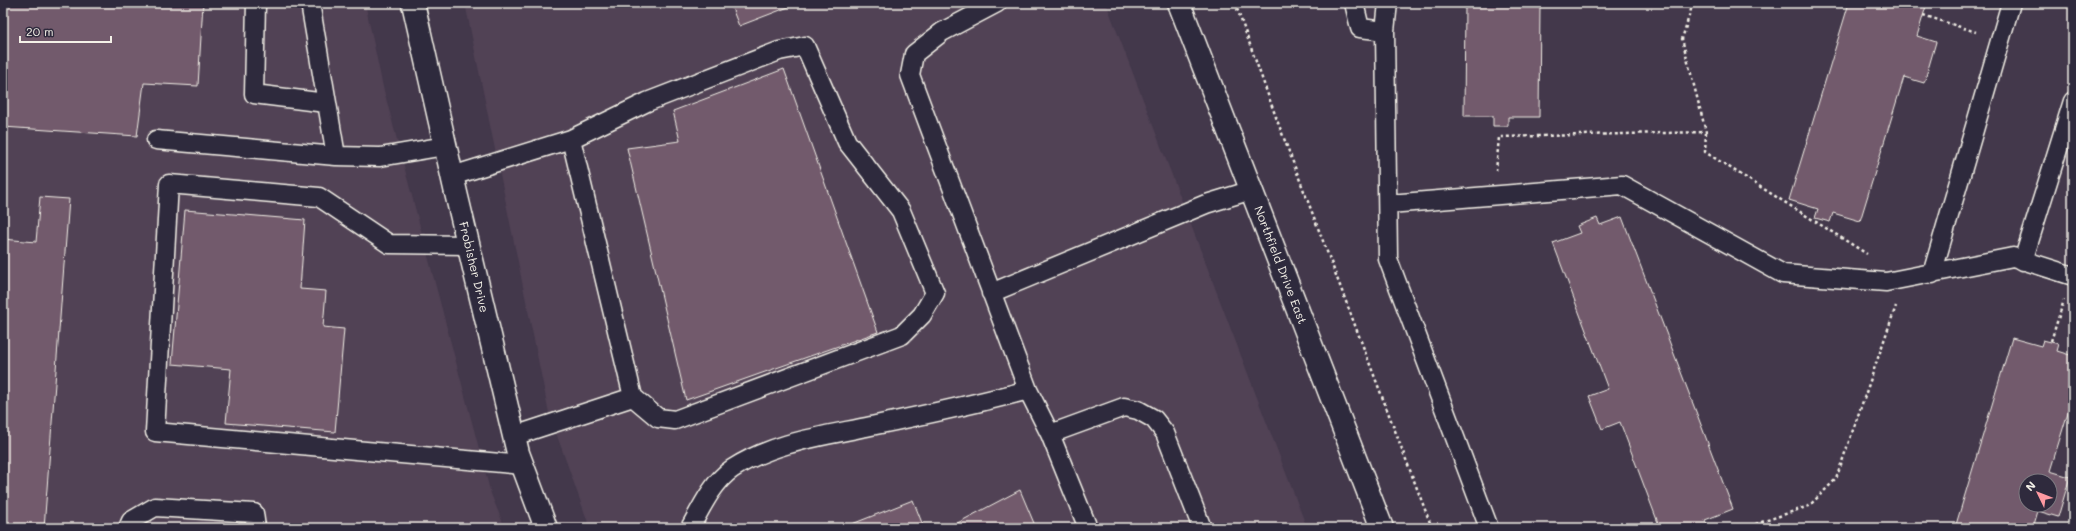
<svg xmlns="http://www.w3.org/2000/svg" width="2076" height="531" font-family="Mali,sans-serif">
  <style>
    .built { fill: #514255 }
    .building { fill: #725a6c; stroke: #f4f1e8; fill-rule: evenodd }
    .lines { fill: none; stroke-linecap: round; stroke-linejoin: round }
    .service-casing { stroke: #f4f1e8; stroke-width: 21 }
    .minor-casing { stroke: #f4f1e8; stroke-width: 25 }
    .secondary-casing { stroke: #f4f1e8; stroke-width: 25 }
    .path { stroke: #f4f1e8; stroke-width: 2.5; stroke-dasharray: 3 3; stroke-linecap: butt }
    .service { stroke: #2f2a3d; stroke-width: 18 }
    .minor { stroke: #2f2a3d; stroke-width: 22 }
    .secondary { stroke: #2f2a3d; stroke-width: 22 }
    .labels { text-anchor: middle; stroke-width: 3.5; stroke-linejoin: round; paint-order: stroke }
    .street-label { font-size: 12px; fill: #f4f1e8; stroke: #2f2a3d }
  </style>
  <rect width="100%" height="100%" fill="#43384b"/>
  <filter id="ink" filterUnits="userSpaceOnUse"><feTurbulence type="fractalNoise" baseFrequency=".025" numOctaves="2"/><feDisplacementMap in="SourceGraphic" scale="8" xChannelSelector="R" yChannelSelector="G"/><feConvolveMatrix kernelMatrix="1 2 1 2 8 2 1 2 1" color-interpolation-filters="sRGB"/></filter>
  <g filter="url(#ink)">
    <path class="built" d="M3,3H365L383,87L491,494L505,528H3Z
      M465,3H1106L1307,528H590L549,413Z"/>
    <path class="building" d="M3,3H203L198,86L144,83L137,136L3,127Z
      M730,3H799L739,26Z
      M1465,3H1540L1539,117H1508V126H1493V116H1464Z
      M1849,3H1927L1917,36L1936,42L1924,83L1904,77L1860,221L1833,213L1830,222L1815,218L1818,209L1789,200Z
      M784,69L878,332L686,400L627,148L680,141L673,111Z
      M40,197L69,199L44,528H3V239L36,242Z
      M185,210L305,220L300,289L326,291L323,327L344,329L335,432L226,423L231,369L172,364Z
      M1622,217L1733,509L1705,520L1708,528H1691L1690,526L1683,528H1660L1620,422L1602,429L1589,396L1608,389L1553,243L1580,233L1577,226L1597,218L1600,225Z
      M2012,338L2041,346L2043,340L2059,344L2057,351L2073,356V396L2050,471L2070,477L2058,517L2038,511L2033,528H1955ZM2026,481H2050V505H2026Z
      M1020,490L1036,528H948Z
      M913,500L924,528H842Z"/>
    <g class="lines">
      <defs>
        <path id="service" d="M256,3L254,94L326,103
          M310,3L336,156
          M997,3L942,32L914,54L910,75L1028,390
          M1354,3L1360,28L1385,31
          M1388,3L1385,31L1388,259L1489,528
          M571,139L647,102L779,51L805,46L847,142L901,211L935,293L922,315L902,335L675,420L658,418L633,397
          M156,140L336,156L380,157L445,146
          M452,176L571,139L633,397L514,436
          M1389,204L1622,185L1783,274L1886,282L2013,257L2073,276
          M468,245L389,244L319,197L169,184L155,432L523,465
          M2023,261L2073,101
          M1932,274L2011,3
          M991,293L1206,204L1252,190
          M128,528L131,521L155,507L254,513L256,528
          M690,528C701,508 713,482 732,469C773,442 824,436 871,426C924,415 976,404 1028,390L1050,434
          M1088,528L1050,434L1124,407L1138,410L1154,419L1165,433L1202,528"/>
        <g id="minor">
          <path id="s1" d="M413,3L456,193L518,453L546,528"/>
        </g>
        <g id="secondary">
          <path id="s2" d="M1179,3L1382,528"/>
        </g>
      </defs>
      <use href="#service" class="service-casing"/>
      <use href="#minor" class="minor-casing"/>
      <use href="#secondary" class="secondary-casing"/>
      <path class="path" d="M1235,3L1277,120L1432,528
        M1923,15L1976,32
        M1706,132L1705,152L1867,254
        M1496,171L1499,137L1706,132L1682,39L1693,3
        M2051,341L2064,300
        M1744,528L1809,506L1836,479L1896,306"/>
      <use href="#service" class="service"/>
      <use href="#minor" class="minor"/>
      <use href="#secondary" class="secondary"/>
    </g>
  </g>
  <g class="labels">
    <g class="street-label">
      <text dy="4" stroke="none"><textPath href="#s2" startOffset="281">Northfield Drive East</textPath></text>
      <text dy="4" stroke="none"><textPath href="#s1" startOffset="271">Frobisher Drive</textPath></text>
    </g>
  </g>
  <rect width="2076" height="531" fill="none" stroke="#2f2a3d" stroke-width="16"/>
  <rect x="8" y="8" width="2060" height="515" fill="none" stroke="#f4f1e8" stroke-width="1.5" filter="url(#ink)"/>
  <g transform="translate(2038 493) rotate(313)"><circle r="19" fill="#2f2a3d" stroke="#7e7a81"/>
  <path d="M0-3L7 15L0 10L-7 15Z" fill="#ff9aa2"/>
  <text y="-6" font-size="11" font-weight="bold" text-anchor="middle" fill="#f4f1e8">N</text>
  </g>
  <path d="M20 36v6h91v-6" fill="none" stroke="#f4f1e8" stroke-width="2"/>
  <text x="26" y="36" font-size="12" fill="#f4f1e8" stroke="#2f2a3d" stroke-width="3" paint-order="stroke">20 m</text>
</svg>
